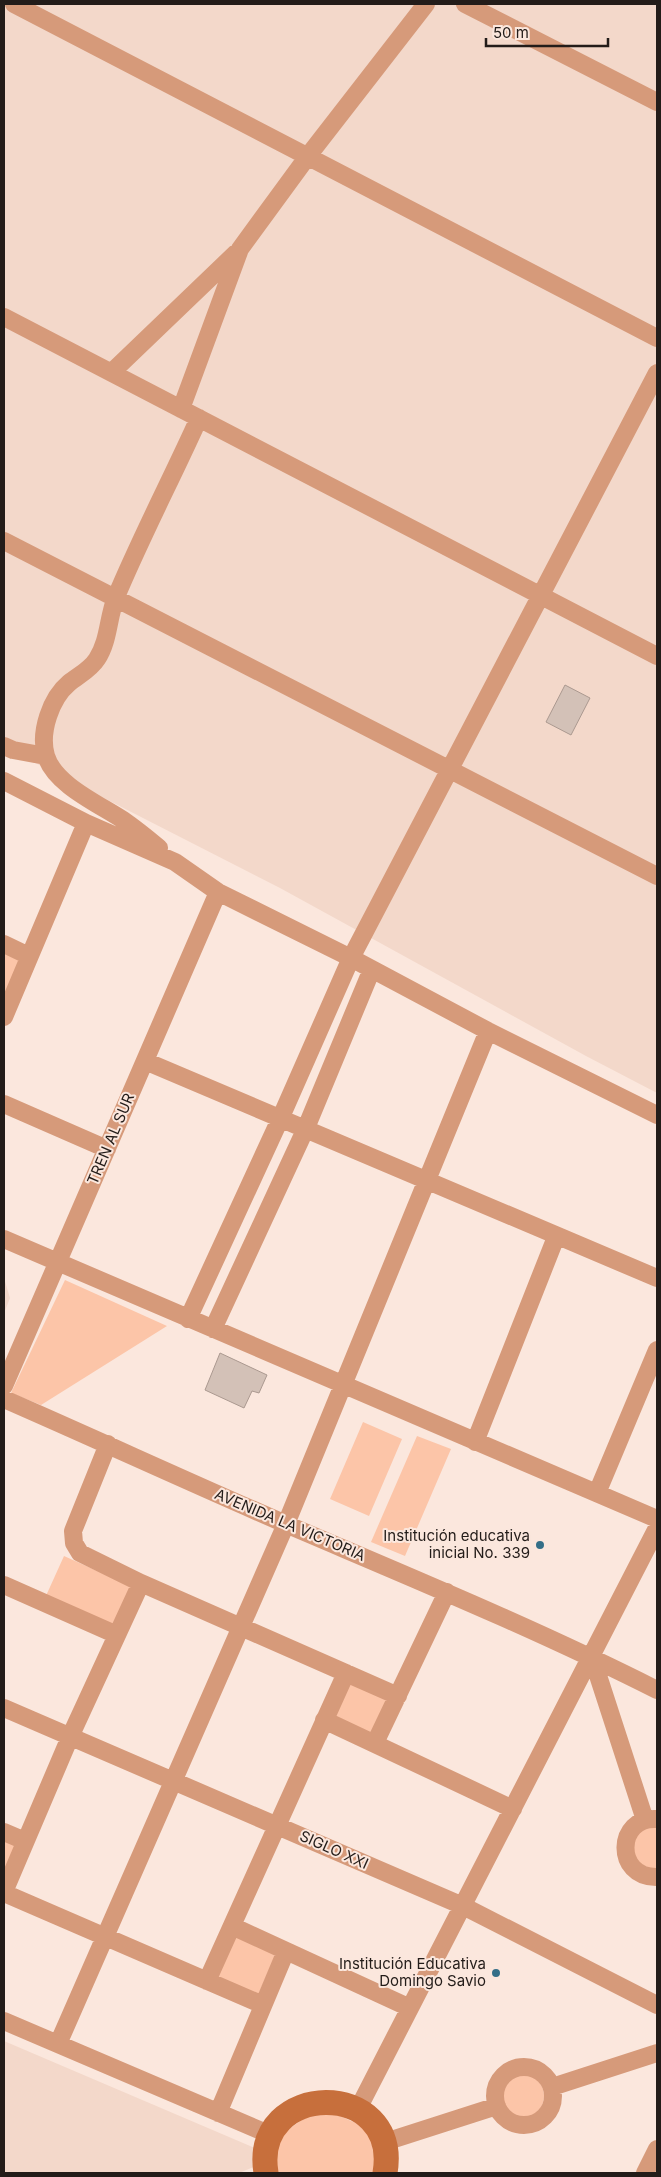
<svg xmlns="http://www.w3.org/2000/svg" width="661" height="2177" font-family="Inter,sans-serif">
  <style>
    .built { fill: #f3d8ca }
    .green { fill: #fcc5a8 }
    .building { fill: #d3c1b7; stroke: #ab9990 }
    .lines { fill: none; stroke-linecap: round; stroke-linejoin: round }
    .street { stroke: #d69a7a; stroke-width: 18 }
    .secondary { stroke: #c76f3c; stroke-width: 25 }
    .poi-dot { fill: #346e87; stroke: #fbe7dd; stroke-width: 2 }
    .labels { text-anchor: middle; stroke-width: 4; stroke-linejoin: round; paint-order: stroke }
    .street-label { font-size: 15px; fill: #231c19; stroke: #fbe7dd }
    .poi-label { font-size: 15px; fill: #231c19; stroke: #fbe7dd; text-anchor: end }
  </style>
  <rect width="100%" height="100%" fill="#fbe7dd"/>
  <path class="built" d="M4,4H657V1093L586,1056L280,888L4,747Z
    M4,1278L10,1298L4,1313Z
    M4,2041L257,2149L256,2166L239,2173H4Z"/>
  <path class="green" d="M4,950L21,959L4,999Z
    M65,1280L167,1326L41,1405L11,1393Z
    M363,1422L402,1439L369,1516L330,1499Z
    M417,1436L451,1449L405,1556L371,1542Z
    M64,1556L133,1587L115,1629L45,1598Z
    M348,1678L389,1697L372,1736L330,1718Z
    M657,1827V1870L654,1871L634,1860L633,1840L642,1829Z
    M4,1837L17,1843L4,1872Z
    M234,1934L276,1954L258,1995L214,1975Z
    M500 2096a22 22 0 1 1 44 0a22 22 0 1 1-44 0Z
    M320,2107L369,2129L377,2173H273L275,2139Z"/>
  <path class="building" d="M565,685L590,698L571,735L546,722Z
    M220,1353L267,1375L259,1393L252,1391L244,1408L205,1390Z"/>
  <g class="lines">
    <path class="street" d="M14,4L657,338
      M465,4L657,102
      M4,317L657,656
      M112,372L236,253
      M181,409L240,249L308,156L426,4
      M4,541L657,876
      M4,746L13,750L46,756
      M4,781L86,823L175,862L218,892L351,958L488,1031L657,1115
      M159,848C147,838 136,829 123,820C99,804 55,785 46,756C39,732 51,698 69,683C79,675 90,670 97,659C109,641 108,617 116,597C141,537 172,478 199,418
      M4,944L29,956
      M4,1017L86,823
      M145,1061L657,1278
      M4,1104L107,1149
      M4,1239L657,1519
      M188,1319L281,1117L351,958L657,373
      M213,1329L306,1128L372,969
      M4,1386L218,892
      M4,1399C98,1440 193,1484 288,1525C412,1578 536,1629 657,1690
      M475,1442L556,1237
      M108,1444L73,1531L74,1543L80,1553L141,1583L398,1696
      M597,1493L657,1350
      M4,1585L117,1635
      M592,1657L645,1820
      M4,1708L463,1906L657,2005
      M324,1720L513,1809
      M375,1743L447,1592
      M657,1819C616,1816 614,1878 657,1877
      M4,1832L25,1841
      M4,1892L70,1737L141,1583
      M4,1893L263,2005
      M232,1926L410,2008
      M207,1981L346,1673
      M4,2021L271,2135
      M58,2044L286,1524L488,1031
      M495 2096a29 29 0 1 1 58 0a29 29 0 1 1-58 0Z
      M552,2087L657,2053
      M358,2109L657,1528
      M218,2113L286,1951
      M385,2142L497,2106
      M645,2173L657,2149"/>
    <path class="secondary" d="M266,2173C251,2080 401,2078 385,2173"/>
  </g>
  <g class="poi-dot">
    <circle cx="540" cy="1545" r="5"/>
    <circle cx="496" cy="1973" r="5"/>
  </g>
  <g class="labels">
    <g class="street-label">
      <text transform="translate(111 1139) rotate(-67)" y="5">TREN AL SUR</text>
      <text transform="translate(290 1525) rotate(23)" y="5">AVENIDA LA VICTORIA</text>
      <text transform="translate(334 1850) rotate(24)" y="5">SIGLO XXI</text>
    </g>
    <g class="poi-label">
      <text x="530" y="1541">Institución educativa<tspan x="530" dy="17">inicial No. 339</tspan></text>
      <text x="486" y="1969">Institución Educativa<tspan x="486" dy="17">Domingo Savio</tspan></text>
    </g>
  </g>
  <rect width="661" height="2177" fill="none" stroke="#231c19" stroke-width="10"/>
  <path d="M486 38v8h122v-8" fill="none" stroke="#231c19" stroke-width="2.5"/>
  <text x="493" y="38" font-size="15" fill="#231c19" stroke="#fbe7dd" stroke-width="4" paint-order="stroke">50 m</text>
</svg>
